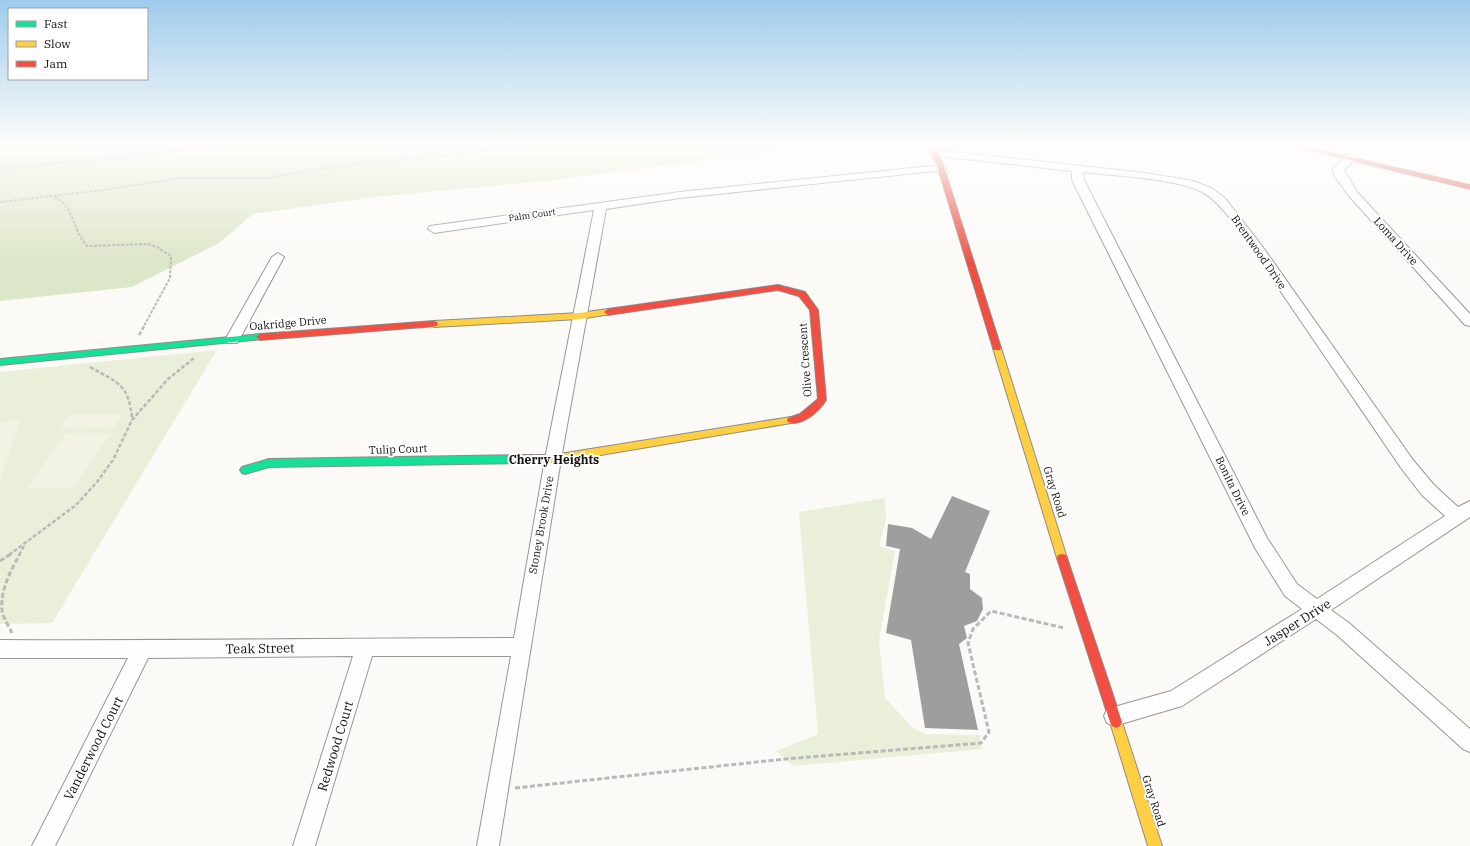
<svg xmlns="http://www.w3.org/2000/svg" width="1470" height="846" font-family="'IBM Plex Serif',serif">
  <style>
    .green { fill: #eaefd9 }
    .forest { fill: #dce6c8 }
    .pitch { fill: #f2f3e3 }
    .building { fill: #a09e9c }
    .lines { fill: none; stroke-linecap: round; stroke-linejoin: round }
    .street-casing { stroke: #979695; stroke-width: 2 }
    .fast-casing { stroke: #8d8d8b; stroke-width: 2 }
    .slow-casing { stroke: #8d8d8b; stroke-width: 2 }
    .jam-casing { stroke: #8d8d8b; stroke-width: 2 }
    .path-far2 { stroke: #b9b9b8; stroke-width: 2; stroke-dasharray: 3 1.5; stroke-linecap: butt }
    .path-far1 { stroke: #b9b9b8; stroke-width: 2.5; stroke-dasharray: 4 2; stroke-linecap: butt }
    .path { stroke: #b9b9b8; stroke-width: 3; stroke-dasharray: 5 2.5; stroke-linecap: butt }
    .street { fill: #fffefe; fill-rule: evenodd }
    .fast { fill: #16e098; fill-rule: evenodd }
    .slow { fill: #ffcf43; fill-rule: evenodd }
    .jam { fill: #f24e42; fill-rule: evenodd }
    .rail { stroke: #d7c8cb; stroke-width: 2.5 }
    .labels { text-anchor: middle; stroke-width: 4; stroke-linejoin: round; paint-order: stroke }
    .far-street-label { font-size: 9px; fill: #111; stroke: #fff }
    .street-label { font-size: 11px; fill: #111; stroke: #fff }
    .neighbourhood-label { font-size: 12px; font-weight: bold; fill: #111; stroke: #fff }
    .near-street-label { font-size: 13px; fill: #111; stroke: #fff }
  </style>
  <rect width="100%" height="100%" fill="#fcfaf7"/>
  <path class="green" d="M217,350L52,623L0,624V372Z
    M885,498L886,520L879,546L895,551L879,641L885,698L913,728L925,734L980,735L982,749L793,766L776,751L818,734L799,512Z"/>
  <path class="forest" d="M0,146H816L545,181L375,197L253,214L219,243L132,287L0,301Z"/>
  <path class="pitch" d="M122,414L113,428L60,429L70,415Z
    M21,419L0,482V423Z
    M66,434H110L74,488H27Z"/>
  <path class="building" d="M952,496L990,511L965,572L970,574V589L982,598L983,609L977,621L964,626L967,638L959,644L978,730L925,728L911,640L886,633L900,549L886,546L888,524L912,528L931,539Z"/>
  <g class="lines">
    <defs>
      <path id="street" d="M935,150L1145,173L1193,181L1211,188L1225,198L1262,246L1413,460L1434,485L1458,507L1470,501V517L1331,610L1349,623L1470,729V752L1463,749L1337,635L1316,619L1182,706L1114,726L1107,723L1104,716L1107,709L1171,691L1302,609L1285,596L1255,548L1072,180V171L931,155L930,153ZM1083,172C1114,176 1175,178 1202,192C1226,204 1261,262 1277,286C1318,347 1360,407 1401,468L1422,495L1445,516L1317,599L1297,584L1267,538L1084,180Z
        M1351,155L1356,158L1344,170L1357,192L1470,314V326L1465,325L1349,196L1335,177L1333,169L1347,156Z
        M941,165L946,168L945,170L680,198L606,209L561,459L499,846H477L511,656H372L315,846H293L353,656L148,658L55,846H32L128,658H0V640C172,641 343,638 514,638L545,459L594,210L434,233L428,229L430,226L680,192Z
        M278,253L284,257L239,340L237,343H227L225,340L272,257Z"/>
      <path id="fast" d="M260,334L263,335L264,337L263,339L0,365V359Z
        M520,455L523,456L525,459L523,462L520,463L269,467L245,474L242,473L240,470L242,467L269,459Z"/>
      <path id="slow" d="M608,309L612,312L611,314L579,319L434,327L430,324L434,321L579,313Z
        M997,345L1001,348L1067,558L1066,561L1062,562L1058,561L1057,558L993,348Z
        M791,417L795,420L791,423L553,463H520L517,462L515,459L517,456L520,455H553Z
        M1116,716L1120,718L1122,722L1162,846H1148L1110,722L1112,718Z"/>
      <path id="jam" d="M929,146H935L944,168L1001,348L1000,350H994L993,348L938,168Z
        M1293,146H1302L1470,185V189Z
        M778,285L805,292L818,310L826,400C819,411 802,427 788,422L787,420L788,418L800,414L818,399L810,310L799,296L778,290L608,315L604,312L608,309Z
        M434,321L437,322L438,324L437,326L260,340L256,337L260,334Z
        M1062,554L1066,555L1067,558L1122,722L1120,726L1116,728L1112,726L1110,722L1057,558L1058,555Z"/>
    </defs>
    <use href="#street" class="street-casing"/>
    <use href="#fast" class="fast-casing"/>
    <use href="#slow" class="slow-casing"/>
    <use href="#jam" class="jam-casing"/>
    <path class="path-far2" d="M54,197C76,207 71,229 87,246L148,244L157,247L171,256L170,278L144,326
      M0,202L104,190L181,178H267L345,165L531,146"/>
    <path class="path-far1" d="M139,335L145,325
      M90,367C118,383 129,384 132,419
      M9,555L76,505L97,482L113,460L132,420L168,379L194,358
      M19,555L24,546"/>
    <path class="path" d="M0,561L11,554
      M12,633C9,626 3,618 2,610C0,590 11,570 20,554
      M515,788L785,759L981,743L989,732L968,643L973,629L991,611L1064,628"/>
    <use href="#street" class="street"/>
    <use href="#fast" class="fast"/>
    <use href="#slow" class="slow"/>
    <use href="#jam" class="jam"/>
    <path class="rail" d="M0,169L228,146"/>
  </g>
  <linearGradient id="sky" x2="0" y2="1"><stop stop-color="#9fcbec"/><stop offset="0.55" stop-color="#fefdfb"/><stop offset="1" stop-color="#fefdfb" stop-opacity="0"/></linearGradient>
  <rect width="1470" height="264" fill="url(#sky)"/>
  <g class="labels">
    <g class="far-street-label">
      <text transform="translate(532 215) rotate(-8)" y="3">Palm Court</text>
    </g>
    <g class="street-label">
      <text transform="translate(1396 241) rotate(48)" y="4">Loma Drive</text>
      <text transform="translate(1259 252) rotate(55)" y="4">Brentwood Drive</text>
      <text transform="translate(288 323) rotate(-5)" y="4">Oakridge Drive</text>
      <text transform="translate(805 360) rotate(-94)" y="4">Olive Crescent</text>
      <text transform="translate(398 449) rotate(-2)" y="4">Tulip Court</text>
      <text transform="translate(1233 486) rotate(64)" y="4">Bonita Drive</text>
      <text transform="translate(1055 492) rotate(73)" y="4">Gray Road</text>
      <text transform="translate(541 525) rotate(-80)" y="4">Stoney Brook Drive</text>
      <text transform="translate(1154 801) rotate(72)" y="4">Gray Road</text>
    </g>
    <g class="neighbourhood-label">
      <text x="554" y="464">Cherry Heights</text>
    </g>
    <g class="near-street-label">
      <text transform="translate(1297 622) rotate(-32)" y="5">Jasper Drive</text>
      <text transform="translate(260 648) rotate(-1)" y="5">Teak Street</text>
      <text transform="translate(335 746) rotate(-73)" y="5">Redwood Court</text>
      <text transform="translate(93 748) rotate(-63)" y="5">Vanderwood Court</text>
    </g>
  </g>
  <rect x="8" y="8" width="140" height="72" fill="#ffffff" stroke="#a0a0a0"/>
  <rect x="16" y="21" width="20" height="6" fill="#16e098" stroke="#a0a0a0"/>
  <text x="44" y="28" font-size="12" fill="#111111">Fast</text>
  <rect x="16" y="41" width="20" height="6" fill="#ffcf43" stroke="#a0a0a0"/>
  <text x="44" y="48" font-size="12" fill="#111111">Slow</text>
  <rect x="16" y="61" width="20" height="6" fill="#f24e42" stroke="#a0a0a0"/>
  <text x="44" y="68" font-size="12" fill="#111111">Jam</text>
</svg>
